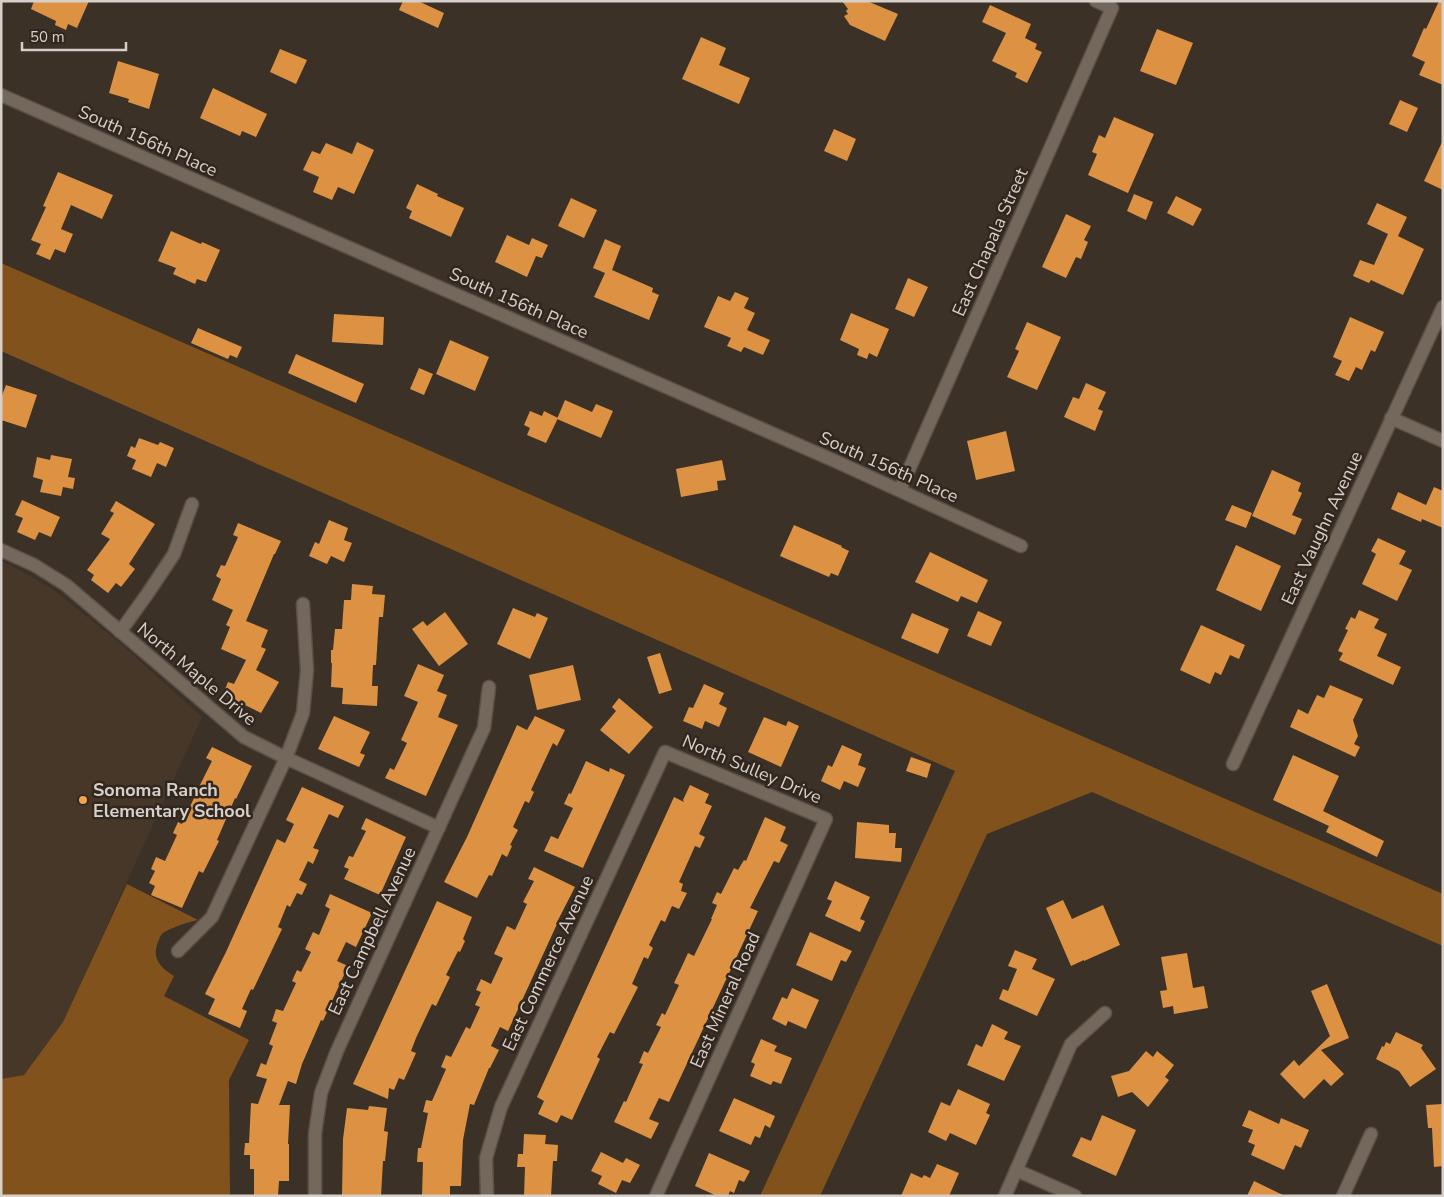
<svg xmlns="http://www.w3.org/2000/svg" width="1444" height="1197" font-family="'Nunito Sans',sans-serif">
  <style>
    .built { fill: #473728 }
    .green { fill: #82521c }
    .building { fill: #dd9243 }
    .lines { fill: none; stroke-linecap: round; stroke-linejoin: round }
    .minor-casing { stroke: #595048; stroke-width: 15 }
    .minor { stroke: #74685d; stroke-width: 12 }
    .poi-dot { fill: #f6a247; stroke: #32271e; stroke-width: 2 }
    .labels { text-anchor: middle; stroke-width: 5; stroke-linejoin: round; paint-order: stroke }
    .street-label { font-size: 18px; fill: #d7d0ca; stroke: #32271e }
    .poi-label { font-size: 18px; font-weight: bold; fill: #d7d0ca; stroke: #32271e; text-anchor: start }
  </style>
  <rect width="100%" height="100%" fill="#3c3127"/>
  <path class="built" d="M1,561L18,569L52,589L122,645L202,717L63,1022L24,1075L1,1079Z"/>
  <path class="green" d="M1,263L1443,894V946L1092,792L987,834L820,1196H760L955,771L1,351Z
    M127,884L198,920C191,921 167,929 162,934C160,936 158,942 157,945C152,959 162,969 174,976L164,996L249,1040L229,1080L230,1196H1V1079L24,1075L63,1022Z"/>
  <path class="building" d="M34,1H89L77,28L68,24L66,30L55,25L56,21L31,9Z
    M403,1H418L444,13L438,28L399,10Z
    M842,1H867L898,14L885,41L850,25L844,16L848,14L846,11L848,9Z
    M1439,1H1443V85L1419,75L1425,62L1412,56L1424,28L1426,29Z
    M990,5L1031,24L1025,38L1037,44L1035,49L1042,52L1027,83L1015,77L1017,73L992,61L1006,33L982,22Z
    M1157,29L1193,43L1176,85L1140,71Z
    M701,37L726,48L719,65L750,78L739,104L682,79Z
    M280,49L307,60L296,84L270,72Z
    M118,61L159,74L149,109L128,102L129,99L109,93Z
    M213,88L267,114L256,137L242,131L240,136L200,118Z
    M1400,100L1418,108L1407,132L1389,124Z
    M1114,117L1154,134L1128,193L1088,175L1097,154L1092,152L1099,135L1105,138Z
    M834,129L856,139L847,161L824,151Z
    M1443,140V190L1424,181Z
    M357,142L374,150L354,194L338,187L332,200L313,192L319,177L303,170L312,151L320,154L326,143L352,154Z
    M58,172L113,195L102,219L71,205L61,229L73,234L65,253L55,249L50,260L36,254L41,244L31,240L46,207L43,206Z
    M417,184L438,194L437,196L464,208L451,237L409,218L412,211L406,208Z
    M1134,194L1153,202L1146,220L1127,211Z
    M1176,196L1202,209L1193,226L1167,213Z
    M571,198L597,210L584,238L558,226Z
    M1377,203L1407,217L1398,236L1424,249L1403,295L1371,280L1369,283L1353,276L1360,260L1374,265L1388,234L1367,224Z
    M1066,214L1091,226L1084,240L1088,242L1081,259L1076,257L1066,278L1042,267Z
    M171,231L201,244L202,242L220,250L206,282L197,279L195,284L173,274L176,268L158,261Z
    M507,235L529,245L532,238L548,245L542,258L536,256L527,277L495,262Z
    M605,239L621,246L612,270L653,288L652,292L659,295L649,320L594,297L605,273L593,268Z
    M908,278L928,287L914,317L895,309Z
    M735,292L749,298L744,308L755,313L747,330L770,340L763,355L744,347L741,352L727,346L731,338L704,327L718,296L730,301Z
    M851,313L889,329L877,357L869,353L867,359L857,355L859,349L840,340Z
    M334,314L384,317L383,345L332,342Z
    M1350,317L1384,332L1375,352L1371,350L1362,370L1356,367L1349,381L1335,375L1342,361L1333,357Z
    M1027,322L1061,337L1037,390L1007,377L1019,351L1015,349Z
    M198,328L242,347L237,358L230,355L228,359L191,343Z
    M450,340L489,357L475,391L436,374Z
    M296,354L364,384L356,403L288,373Z
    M419,368L433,374L424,395L410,389Z
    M1086,383L1106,392L1098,409L1103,411L1095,431L1064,417L1073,397L1079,399Z
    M6,385L37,395L26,428L1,420V398Z
    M565,400L592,412L596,404L613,411L601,438L557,419Z
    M530,411L542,416L544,411L558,418L546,443L527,435L530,428L524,425Z
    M1006,431L1015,471L976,480L967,441Z
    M139,438L158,445L160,442L174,448L166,467L157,463L151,477L132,469L136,460L127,456L131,446L135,448Z
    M51,455L72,459L68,477L75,478L73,489L63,487L61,496L40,492L43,480L33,477L37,457L50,460Z
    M722,460L726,480L717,481L718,490L681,497L676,469Z
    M1272,470L1301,483L1298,491L1302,493L1292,515L1302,519L1295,535L1252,516Z
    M1434,487L1443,491V528L1422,519L1421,522L1391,509L1398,492L1426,505Z
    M22,500L60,517L51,537L39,532L35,540L17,532L23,518L15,515Z
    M116,501L155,524L129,564L135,569L121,587L116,583L108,593L91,580L94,575L87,570L110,539L101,534L114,513L110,511Z
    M1232,505L1252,513L1246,528L1225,520Z
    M329,520L348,528L344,540L352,543L344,562L331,556L327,564L309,556L315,542L319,544Z
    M238,523L281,541L275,554H274L246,621L268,630L261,647L266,649L256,670L279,682L261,713L223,694L228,682L234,684L246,660L221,649L230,627L226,625L233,610L212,600L221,579L216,576L221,565L225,566L238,537L233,535Z
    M794,525L842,546L841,547L849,551L838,576L831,573L829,577L780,556Z
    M1378,538L1406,551L1399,564L1412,570L1397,601L1362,584L1376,554L1371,551Z
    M1236,545L1281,566L1261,611L1216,590Z
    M930,552L988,580L977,603L961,596L958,602L915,582Z
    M352,584L373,586L372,594L385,595L383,617H379L376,665H373L372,686H378L377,706L342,704L343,688L331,687L332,663H331V650H333L335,629H342L344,600H351Z
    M513,608L535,617L537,613L548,618L530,659L497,644Z
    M1359,610L1379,619L1374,628L1387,634L1377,656L1401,667L1393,685L1339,660L1343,653L1338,651L1348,630L1345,629L1351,617L1355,619Z
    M978,611L1002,622L991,646L967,636Z
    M445,612L468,644L439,666L412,629L423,621L427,626Z
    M912,613L949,629L938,654L901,638Z
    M1201,625L1245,645L1239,659L1230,655L1221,675L1215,672L1210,684L1180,670Z
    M660,653L672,690L659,694L647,657Z
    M418,664L444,675L437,691L447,695L438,717L458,725L426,796L385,778L390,768L394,770L407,743L401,740L418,702L404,696Z
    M573,665L581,700L537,710L529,675Z
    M704,684L724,693L719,704L727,708L719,727L705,721L702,729L683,721L689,707L693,708Z
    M1330,685L1363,699L1353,720L1358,736L1354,744L1360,747L1355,757L1290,727L1298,709L1308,714L1317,695L1324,698Z
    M619,698L653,727L629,754L600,730L616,711L612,707Z
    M334,716L370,732L360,753L365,755L359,767L318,749Z
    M535,716L565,730L557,746L553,743L531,790L534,792L529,803L525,801L513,827L518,830L510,845L512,846L507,857L502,854L492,876L489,875L477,898L444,882L467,837L517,725L527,730Z
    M764,717L786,726L788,721L799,726L781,767L748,752Z
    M842,745L862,754L858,765L866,768L858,787L844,781L840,790L821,781L828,765L832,767Z
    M212,747L252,766L236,799L235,798L217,840L219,841L203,873L199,871L182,908L151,895L155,886L149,883L155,871L151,869L156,857L165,861L177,835L173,833L178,822L182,824L194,798L189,796L194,785L199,787L212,761L206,758Z
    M1293,755L1339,776L1323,811L1384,841L1377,857L1326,832L1329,826L1273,800Z
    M911,757L931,764L927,778L906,771Z
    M586,761L609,772L610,768L625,775L583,868L544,851L551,836L558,839L573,808L564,804L569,793L571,794Z
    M690,785L709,794L705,803L712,806L699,834L705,837L700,848L695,846L679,882L683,884L681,891L687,893L679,909L672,906L665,922L661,920L649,945L653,948L648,959L644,957L632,984L638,987L614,1034L610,1032L597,1057L600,1059L572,1120L561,1115L557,1123L538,1114L544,1101L537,1097L674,797L684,802L683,800Z
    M302,787L344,806L338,818L329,814L313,848L319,850L313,864L308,861L299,880L307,884L302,895L297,893L290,907L287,905L278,927L282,929L253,990L251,989L242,1009L247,1011L240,1028L208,1014L215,999L205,994L226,952L277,839L285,843L294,824L286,820Z
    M765,817L786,827L780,841L788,845L779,863L774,861L750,908L758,911L669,1102L659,1098L649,1119L659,1123L651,1139L614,1122L624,1101L626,1102L643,1064L639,1063L644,1051L648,1053L661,1027L656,1025L662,1013L665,1015L679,985L674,983L683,964L688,953L694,956L712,919H711L717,905L712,903L717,892L721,894L734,868L738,870L744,860L746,861Z
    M366,818L406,837L380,895L344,879L349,869L344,867L349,856L353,857L366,831L361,829Z
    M857,822L889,825V833H896L895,848H902L901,862L855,858Z
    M534,867L575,887L556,924H557L508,1031L500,1027L491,1046L499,1050L490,1068H489L474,1105L470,1104L463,1140L461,1186H450V1196H422L423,1162H417L418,1148H421L428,1113L423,1112L426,1100L432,1101L446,1069L441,1067L446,1055L451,1057L466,1027L470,1029L480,1007L475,1005L481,992L476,990L481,979L491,984L503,958L494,954L507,926L515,930L527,904L523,902L534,881L528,879Z
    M835,881L870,897L860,919L865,921L860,932L825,916L832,901L827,899Z
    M330,894L372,913L356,947L346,942L337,961L348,966L323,1021L321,1020L302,1064L296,1084L288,1081L279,1105H290L288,1144H289V1181H279L278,1196H254V1169H250V1155H244L245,1143H249L251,1103L258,1104L267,1079L256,1076L261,1063L266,1065L273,1046L269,1044L277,1023L272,1021L276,1009L283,1011L296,983L292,981L297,970L301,972L311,952L305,949L313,932L319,935L330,909L325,906Z
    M1063,900L1072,919L1103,905L1120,945L1084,961V960L1071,966L1046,908Z
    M437,901L472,917L463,939L465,941L460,952L458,951L446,975L450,977L436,1006L432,1004L416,1038L411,1051L416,1053L404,1080L399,1078L394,1090L389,1088L388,1099L353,1084Z
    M810,932L852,951L846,962L841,960L832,981L796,965Z
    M1015,950L1037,959L1032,969L1055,979L1037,1016L999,999L1003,989L1008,991L1017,969L1008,966Z
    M1187,953L1193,988L1204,986L1208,1008L1174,1014L1173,1006L1163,1008L1160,991L1167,990L1161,957Z
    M1327,984L1349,1038L1321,1050L1344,1074L1331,1086L1324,1079L1304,1099L1280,1074L1294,1060L1299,1066L1330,1036L1311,991Z
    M792,988L819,1000L806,1029L788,1021L786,1026L772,1019L782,997L787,999Z
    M992,1024L1008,1032L1004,1039L1021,1046L1004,1081L967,1065L976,1044L982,1047Z
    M1396,1032L1423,1045L1421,1048L1436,1069L1410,1087L1399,1071L1376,1059L1382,1046L1384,1047L1386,1042L1390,1044Z
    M761,1039L777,1046L774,1051L792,1058L781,1084L773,1081L771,1085L750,1076L755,1064L751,1062Z
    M1146,1051L1153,1057L1157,1051L1174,1065L1165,1077L1169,1080L1148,1107L1132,1092L1118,1097L1111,1076L1129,1071Z
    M958,1089L990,1104L986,1113L990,1115L976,1145L950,1133L946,1141L928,1132L941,1102L950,1106Z
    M734,1098L775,1116L770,1128L765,1125L760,1138L755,1136L751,1145L719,1131Z
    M1443,1104V1166L1434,1167L1432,1128H1428L1426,1105Z
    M369,1106L387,1108L384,1131L388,1132L385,1161H383L381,1196H342L343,1139L347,1108L368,1110Z
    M1249,1110L1279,1124L1281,1118L1309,1130L1301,1148L1295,1145L1284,1170L1251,1155L1255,1145L1248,1142L1253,1130L1242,1126Z
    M1102,1115L1136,1130L1116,1176L1072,1156L1081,1137L1091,1141Z
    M524,1134L546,1135L545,1144L558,1145L557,1161H553L551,1196H524L525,1167H517L518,1154H523Z
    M601,1152L623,1163L626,1158L640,1165L630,1183L622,1180L616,1193L598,1184L602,1176L591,1171Z
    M709,1153L750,1171L744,1182L739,1180L734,1193L730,1191L728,1196H717L695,1186Z
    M937,1164L959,1173L949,1196H901L911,1173L922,1178L924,1175L930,1178Z
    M1254,1181L1285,1196H1247Z"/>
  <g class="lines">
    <defs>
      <path id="minor" d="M1,95L835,461L1021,546
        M1391,418L1443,441
        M900,490L1112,8L1096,1
        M1,550L34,565L66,585L244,737L286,758L439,828
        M120,632L148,593L174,554L192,504
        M1233,764L1443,307
        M178,951L212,917L286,758L303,713L307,670L303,604
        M1016,1170L1075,1196
        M315,1196V1134L321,1093L337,1051L484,728L489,687
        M487,1196L486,1158L501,1107L665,752L826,819L656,1196
        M1005,1196L1071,1044L1105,1013
        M1343,1196L1371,1134"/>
    </defs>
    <use href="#minor" class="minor-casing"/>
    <use href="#minor" class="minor"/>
  </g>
  <circle class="poi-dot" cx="83" cy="800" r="5"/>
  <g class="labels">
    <g class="street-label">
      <text transform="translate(148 141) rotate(24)" y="6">South 156th Place</text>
      <text transform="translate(990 242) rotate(-66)" y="6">East Chapala Street</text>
      <text transform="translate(519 303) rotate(24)" y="6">South 156th Place</text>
      <text transform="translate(889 467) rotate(24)" y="6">South 156th Place</text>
      <text transform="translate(1322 528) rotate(-65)" y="6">East Vaughn Avenue</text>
      <text transform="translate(197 674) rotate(40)" y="6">North Maple Drive</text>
      <text transform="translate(752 769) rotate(23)" y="6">North Sulley Drive</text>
      <text transform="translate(372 931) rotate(-65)" y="6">East Campbell Avenue</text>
      <text transform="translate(548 963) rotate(-65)" y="6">East Commerce Avenue</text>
      <text transform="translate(725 1000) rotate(-66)" y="6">East Mineral Road</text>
    </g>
    <g class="poi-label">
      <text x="93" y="796">Sonoma Ranch<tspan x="93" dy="21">Elementary School</tspan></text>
    </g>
  </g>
  <rect width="1444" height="1197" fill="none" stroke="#d7d0ca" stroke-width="5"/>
  <path d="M22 42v8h104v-8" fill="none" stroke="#d7d0ca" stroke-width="2.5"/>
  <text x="30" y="42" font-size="15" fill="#d7d0ca" stroke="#32271e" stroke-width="4" paint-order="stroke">50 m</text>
</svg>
